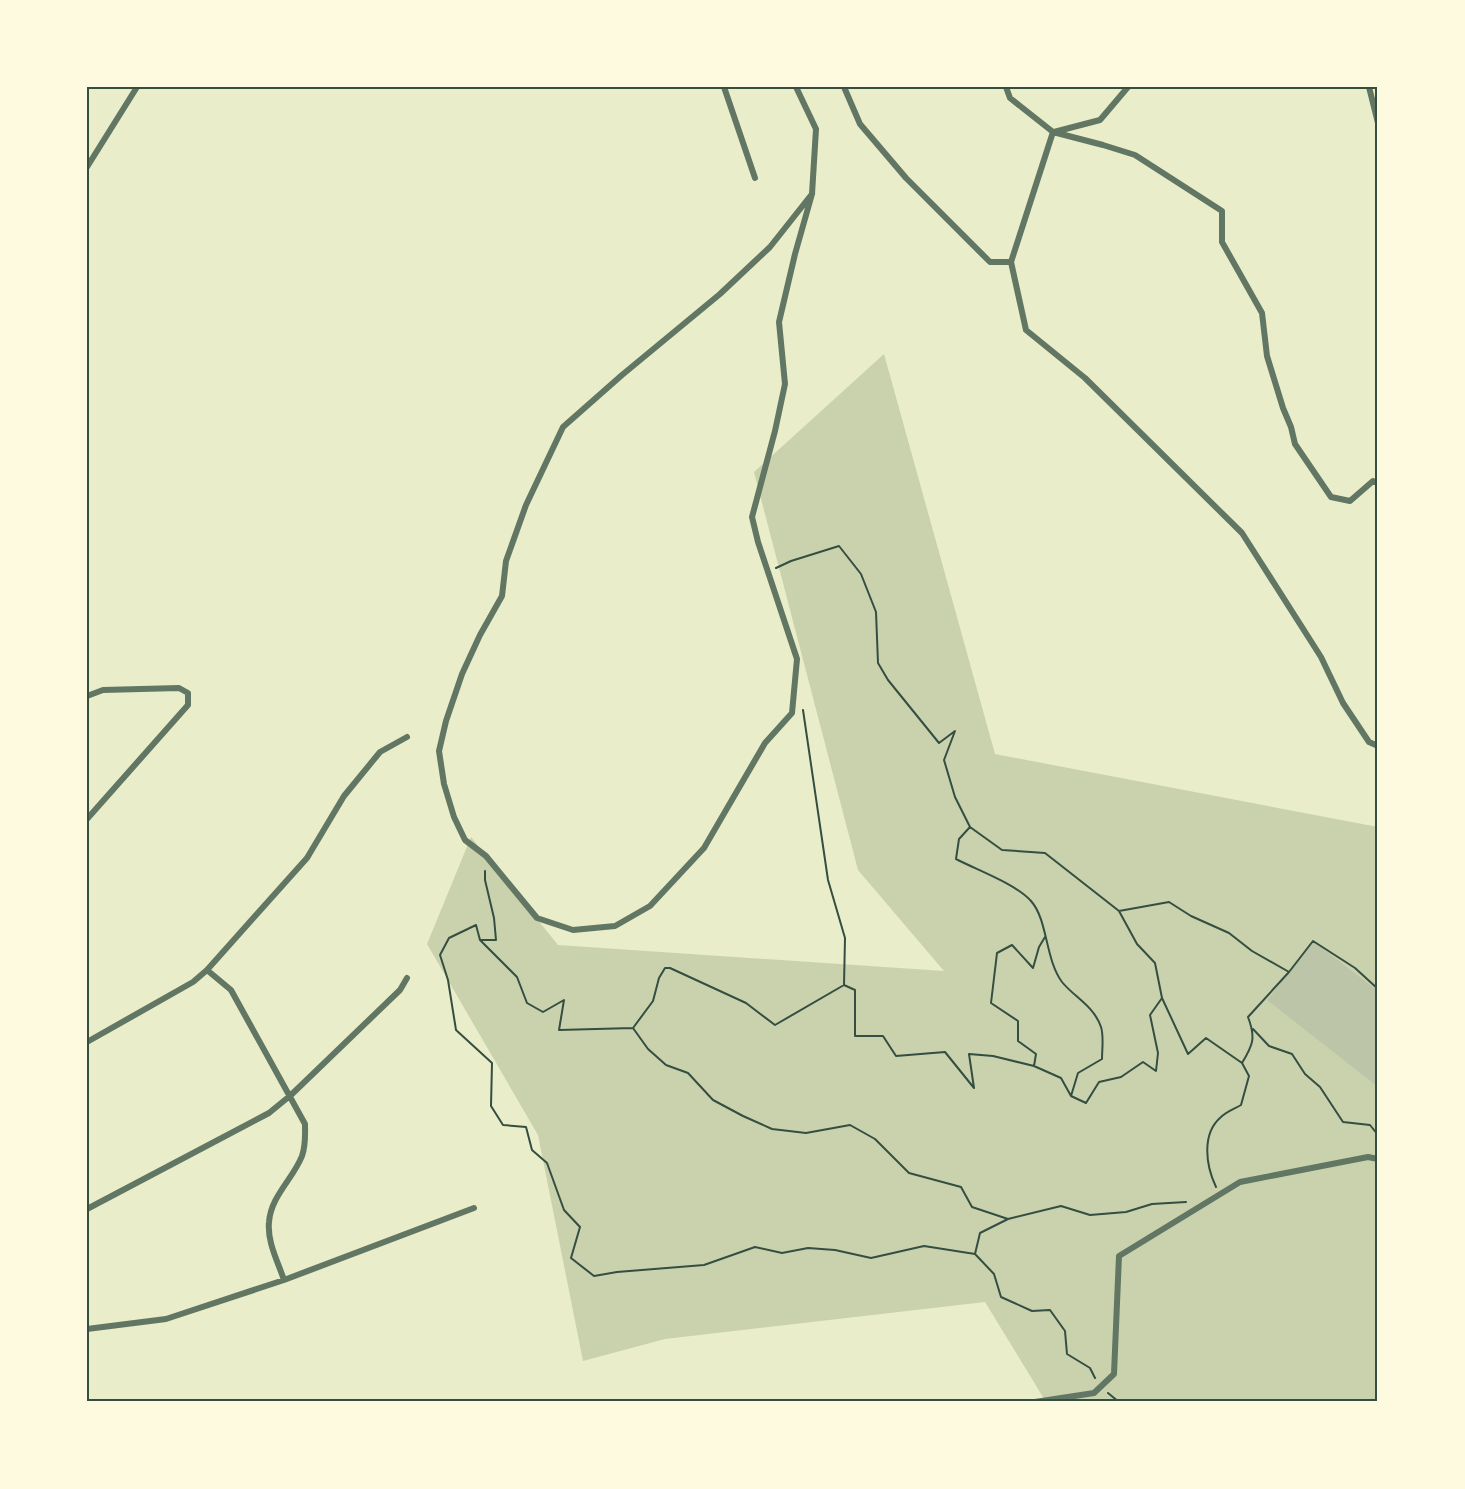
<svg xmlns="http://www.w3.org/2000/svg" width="1465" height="1489" font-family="Quicksand,sans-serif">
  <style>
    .green { fill: #cad2ad }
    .building { fill: #bcc5a7 }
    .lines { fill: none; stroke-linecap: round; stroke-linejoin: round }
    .path { stroke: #344e41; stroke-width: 2 }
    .minor { stroke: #617663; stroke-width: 6 }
    .neatline { fill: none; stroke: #344e41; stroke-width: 2 }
  </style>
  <rect width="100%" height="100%" fill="#e9edc9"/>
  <path class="green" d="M884,354L995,754L1378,827V1402H1046L985,1302L665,1339L583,1361L538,1135L427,944L471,837L558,945L944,971L858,870L754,472Z"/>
  <path class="building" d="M1313,941L1378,991V1087L1267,1000Z"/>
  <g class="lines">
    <path class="path" d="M776,568L791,561L839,546L861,574L876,612L878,663L888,680L939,743L955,731L944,760L955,797L970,827L1002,850L1045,853L1119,911L1169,902L1191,916L1229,933L1252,951L1289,972
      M803,710L828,880L845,938L844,985
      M970,827L959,839L956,859C977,870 1016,884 1031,901C1048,920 1045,959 1062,982C1074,997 1094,1006 1101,1027C1104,1036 1102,1049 1102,1059L1078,1073L1071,1096
      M485,871V880L494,918L496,940H480L517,977L527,1003L543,1012L564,1000L559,1030L633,1028L653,1001L659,978L665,968H670L746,1003L775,1025L844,985L855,990V1036H883L896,1056L945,1052L974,1088L969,1054L993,1056L1034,1066L1061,1078L1071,1096L1086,1103L1099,1082L1121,1077L1143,1062L1156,1071L1158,1053L1150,1015L1162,998L1188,1054L1206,1038L1242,1063C1253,1045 1256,1038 1248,1017L1289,972L1313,941L1355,968L1378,989
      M1119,911L1137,944L1155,963L1162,998
      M480,940L476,925L449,938L440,955L448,980L456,1030L492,1063L491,1106L503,1125L526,1127L532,1150L547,1163L564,1210L580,1227L571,1258L594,1276L617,1272L704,1265L755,1247L782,1253L808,1248L835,1250L871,1258L924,1246L975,1254
      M633,1028L648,1049L666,1065L688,1073L713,1100L743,1116L772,1129L806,1133L850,1125L875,1139L909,1173L961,1187L972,1207L1008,1219
      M1253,1029L1269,1046L1292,1054L1305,1074L1320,1087L1343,1122L1370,1125L1378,1135
      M1034,1066L1036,1054L1018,1041V1021L991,1003L997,953L1012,945L1033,968L1039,947L1045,937
      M1216,1187C1206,1166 1201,1134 1221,1117C1226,1112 1234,1109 1241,1105L1249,1076L1242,1063
      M1095,1378L1090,1368L1067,1354L1065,1331L1050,1310L1032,1311L1001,1297L994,1274L975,1254L980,1233L1008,1219L1061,1206L1090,1215L1126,1212L1152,1204L1186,1202
      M1108,1393L1119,1402"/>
    <path class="minor" d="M724,87L755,178
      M796,87L816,129L812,194L795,254L779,322L785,384L775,431L752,517L758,542L797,659L792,713L765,743L704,848L650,906L615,926L573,930L537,918L486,856L465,840L454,817L444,784L439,751L446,721L462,674L480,635L502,596L506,561L526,505L563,427L622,375L720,294L770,247L812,194
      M844,87L860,124L906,178L990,262H1011
      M1006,87L1010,98L1053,132L1103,145L1135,155L1222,211V242L1262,313L1267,356L1283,408L1291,427L1295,444L1331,497L1350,501L1373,481L1378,483
      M1369,87L1378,123
      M1053,132L1011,262L1026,330L1085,378L1242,533L1321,657L1343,703L1369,742L1378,746
      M1054,132L1100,120L1128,87
      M87,167L137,87
      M87,696L103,690L179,688L188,693V705L87,819
      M207,970L231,990L305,1124C305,1135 306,1145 302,1156C293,1179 271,1196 269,1222C267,1242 278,1262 284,1280
      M87,1042L193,982L207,970L307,858L344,796L380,752L407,737
      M87,1209L269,1113L291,1095L400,990L407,978
      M87,1329L166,1319L284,1280L474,1208
      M1035,1402L1094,1393L1114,1374L1119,1256L1240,1182L1368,1157L1378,1159"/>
  </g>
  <rect width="1465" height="1489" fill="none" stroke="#fefae0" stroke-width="177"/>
  <rect x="88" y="88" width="1288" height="1312" class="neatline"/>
</svg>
